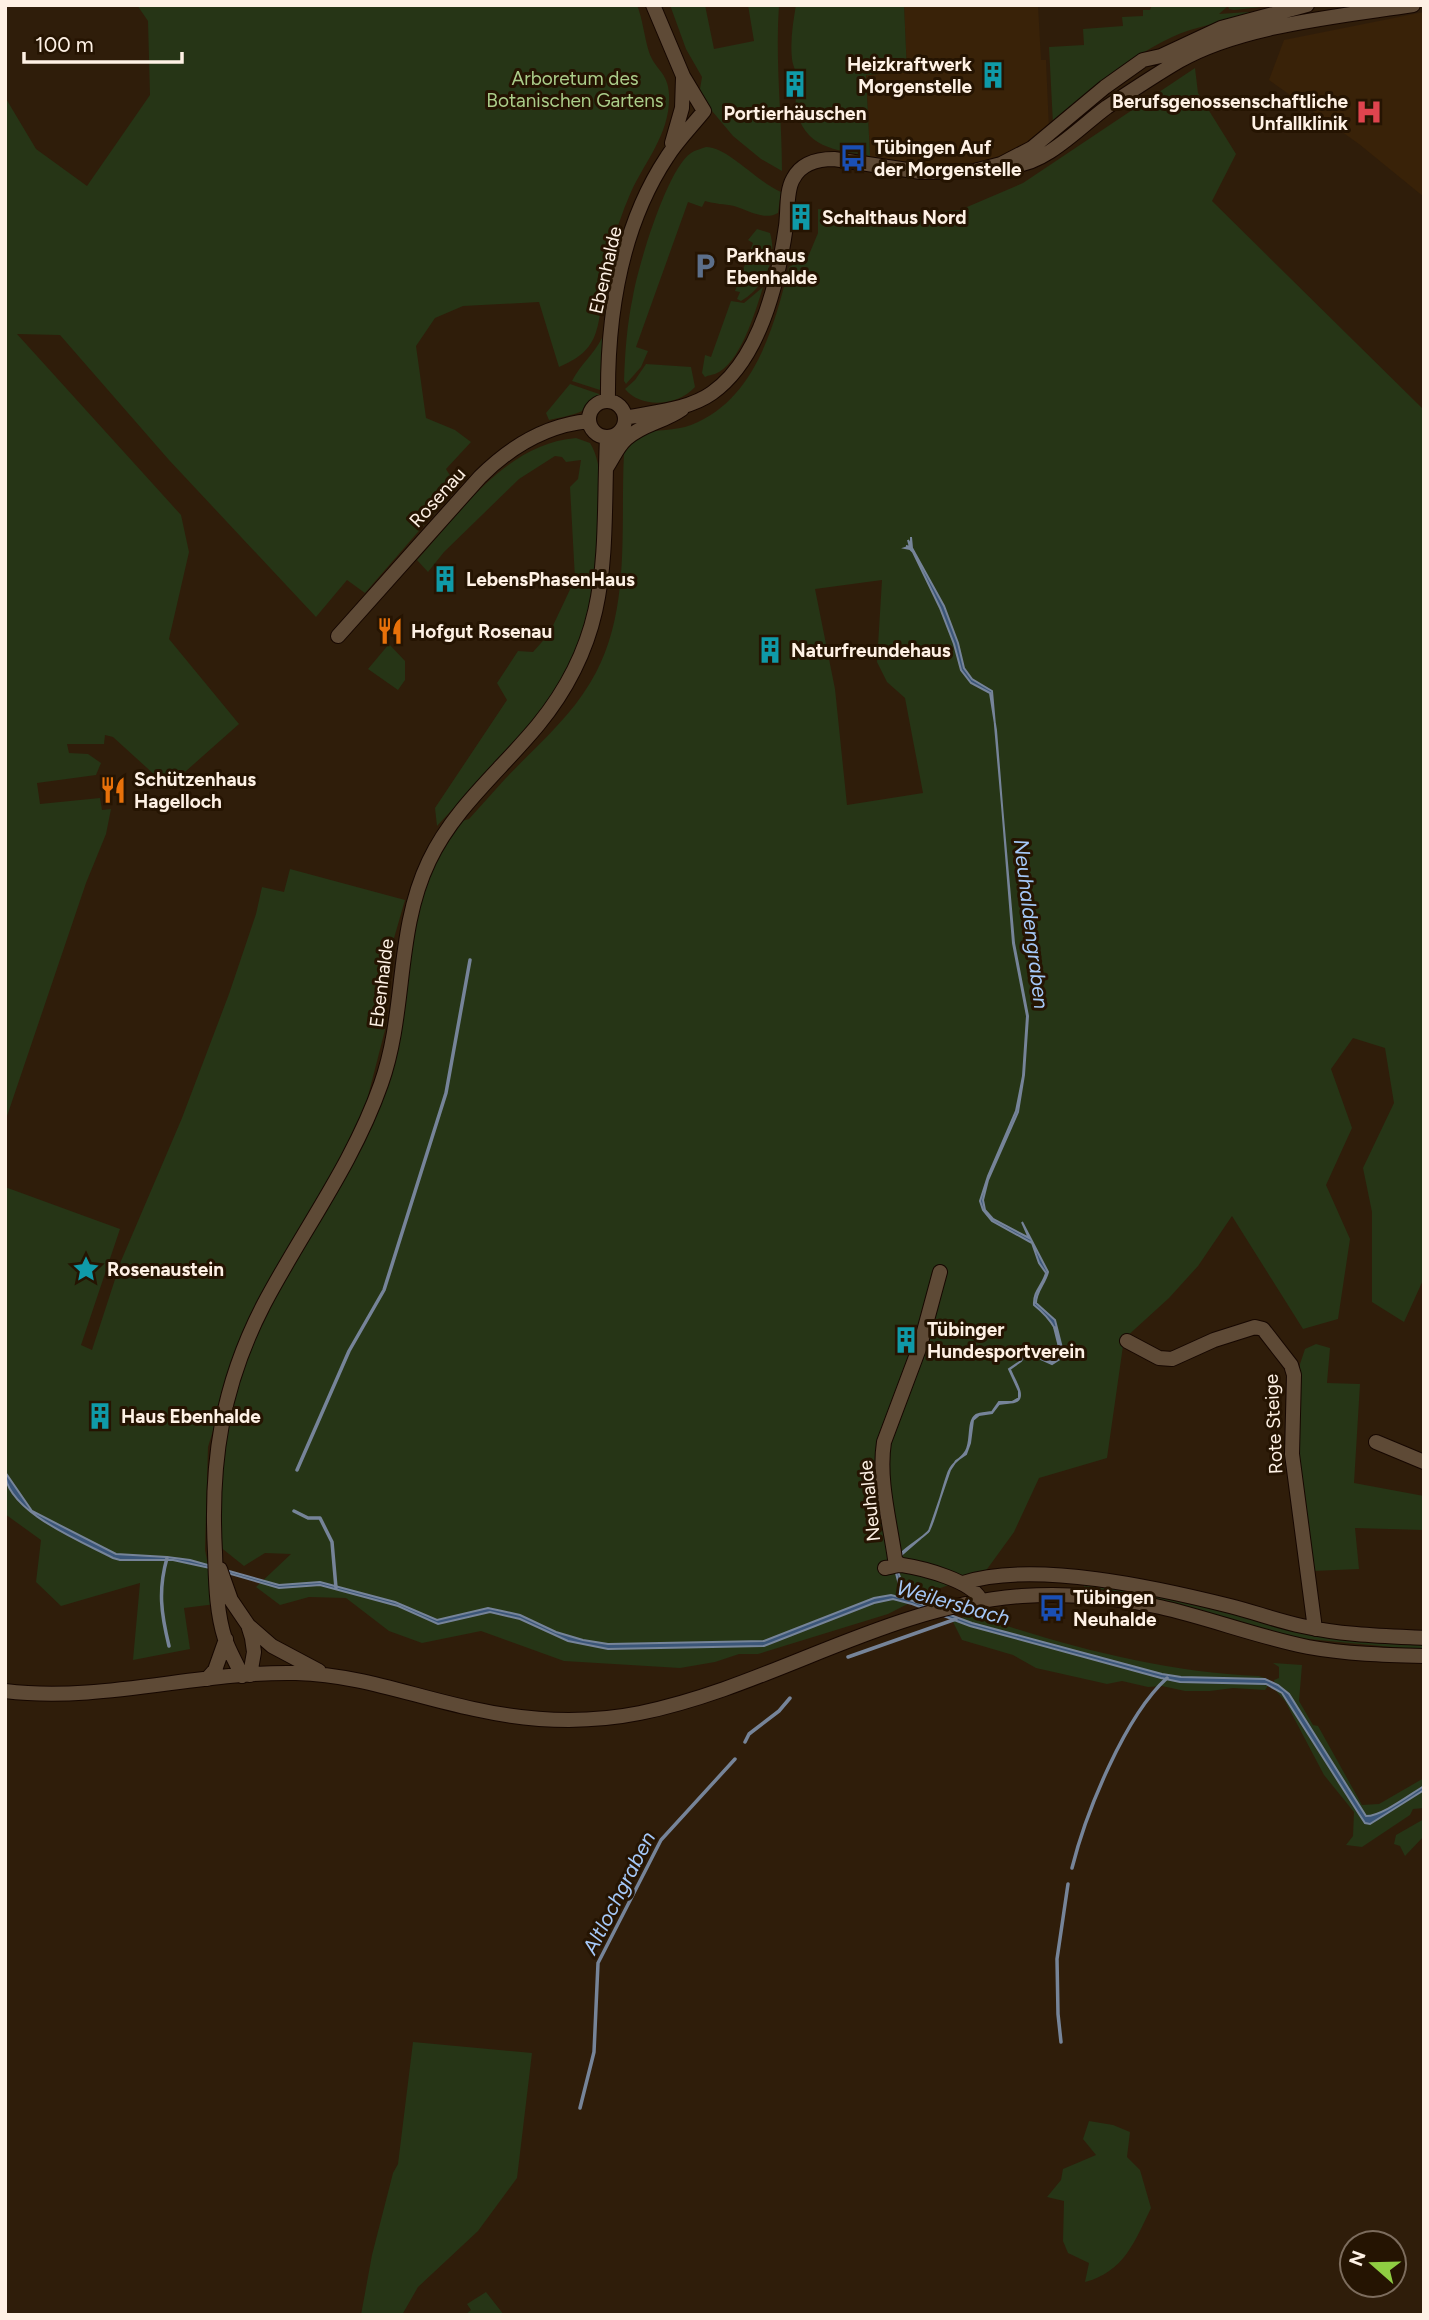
<svg xmlns="http://www.w3.org/2000/svg" width="1429" height="2320" font-family="Figtree,sans-serif">
  <style>
    .built { fill: #392208 }
    .green { fill: #263516; fill-rule: evenodd }
    .water { fill: #3b5679; stroke: #768499; stroke-width: 2 }
    .lines { fill: none; stroke-linecap: round; stroke-linejoin: round }
    .stream { stroke: #768499; stroke-width: 3.5 }
    .minor-casing { stroke: #160700; stroke-width: 16 }
    .minor { stroke: #5e4a36; stroke-width: 14 }
    .labels { text-anchor: middle; stroke-width: 6; stroke-linejoin: round; paint-order: stroke }
    .poi-label { font-size: 19px; font-weight: bold; fill: #fef1e5; stroke: #251402; text-anchor: start }
    .park-label { font-size: 19px; fill: #abcd8a; stroke: #251402 }
    .street-label { font-size: 19px; fill: #fef1e5; stroke: #251402 }
    .water-label { font-size: 21px; font-style: italic; fill: #a5c8f8; stroke: #251402 }
  </style>
  <rect width="100%" height="100%" fill="#2f1d0a"/>
  <path class="built" d="M904,5H1038L1041,60H1046L1049,130L1018,150L979,165L922,166L873,160L870,156L866,75L907,72Z
    M1424,12V197L1359,144L1269,80L1284,40Z"/>
  <path class="green" d="M137,5H637C643,20 644,36 649,52C655,70 668,72 669,94C671,132 646,160 631,192C618,221 609,253 604,284C601,299 601,317 596,332C590,351 577,359 559,367L539,302L463,306L435,318L416,346L426,418L455,430L471,442L446,469L457,487L365,593L347,580L316,617L169,460L60,335L17,334L181,515L189,552L169,639L239,724L168,787L113,737L105,735L104,744H67L69,753L88,754L101,763L96,775L37,783L40,804L100,798L102,810L111,809L106,834L86,883L5,1122V97L36,149L87,186L150,95L148,21Z
    M670,5H705L714,49L754,41L748,5H779C775,61 782,116 782,171L761,159L733,136L707,105L700,89L702,77L686,49Z
    M796,5H904L907,72L866,75L870,156C835,150 803,148 796,107C794,98 799,89 798,80C797,73 793,67 792,59C790,42 793,22 796,5Z
    M1152,5H1278L1234,10L1229,9L1228,6L1219,14L1263,11C1239,18 1214,23 1190,30C1141,46 1092,90 1053,124L1049,47L1084,45L1083,29L1123,26L1122,17L1143,16V10H1150Z
    M1195,68L1198,93L1236,154L1212,201L1424,410V1278L1404,1322L1372,1302V1212L1363,1168L1394,1103L1385,1048L1353,1038L1331,1069L1352,1128L1326,1185L1350,1239L1338,1319L1303,1329L1232,1216L1198,1266L1169,1298L1124,1339L1107,1458L1039,1478L1014,1532L985,1572L935,1590L888,1614L758,1654H739L715,1662L680,1668L564,1661L481,1631L422,1643L389,1631L346,1598L309,1597L280,1605L256,1587L291,1554L265,1553L244,1566L214,1542L213,1516L235,1371L377,1097L405,939L451,824L469,819C481,806 493,792 505,779C534,748 568,720 590,683C632,615 620,529 624,453C629,447 637,437 643,434C655,429 675,431 691,425C755,400 774,327 789,267L808,257L818,233V209L871,215L960,210L1023,183ZM882,580L877,662L887,682L905,698L923,793L847,805L835,689L815,589Z
    M706,147C728,147 757,182 781,192L778,213C764,221 748,210 734,206C724,204 715,204 705,201L702,207L688,202L636,347L648,351L641,367L626,384L624,381C625,352 627,324 633,296C638,266 667,169 691,153C695,150 701,149 706,147Z
    M757,229L770,233C778,259 764,288 741,301L737,299L740,292L735,291L753,243L748,240Z
    M763,287C756,310 740,365 715,374C712,375 709,375 705,377L702,373L705,355L711,357L731,301L744,303Z
    M602,338L603,339L600,390L572,381C580,365 594,354 602,338Z
    M646,364L691,367L695,387C678,406 641,409 625,389L635,380Z
    M570,384L599,394C592,413 567,416 549,420L546,413Z
    M576,438L590,443C604,466 599,494 598,521C598,546 599,575 592,600C588,619 582,639 574,656C547,717 482,777 437,826L435,808L507,700L497,683L518,651L533,652L549,634L575,579L570,487L578,479L581,460L566,462L562,457L555,456L519,479L444,552L428,572L417,560C461,512 505,444 576,438Z
    M389,644L405,661V680L398,690L368,669Z
    M290,869L405,900L390,952L385,1030L366,1104L338,1171L232,1368L208,1447L205,1550L216,1604L184,1608L190,1649L133,1660L140,1583L61,1606L36,1582L41,1540L5,1514V1187L120,1229L81,1345L92,1350L121,1261L182,1118L229,994L256,914L262,887L284,892Z
    M1316,1344L1330,1348L1327,1383L1360,1384L1354,1483L1424,1496V1530L1355,1528L1359,1569L1313,1571L1298,1448L1300,1364L1305,1349Z
    M1084,1582L1424,1641V1650L1297,1638L1150,1597L1084,1589Z
    M974,1615C1065,1646 1161,1672 1259,1676L1267,1679L1268,1686L1265,1690L1233,1688L1210,1691H1185L1162,1686L1148,1687L1122,1681L1107,1684L1036,1668L1013,1655L962,1640L952,1620Z
    M1273,1663L1302,1665L1299,1701L1313,1725L1318,1726L1362,1805L1379,1804L1424,1778V1808L1413,1809L1410,1815L1362,1847L1346,1845L1353,1836L1354,1812L1324,1775L1285,1701L1276,1691L1274,1680L1279,1678V1667Z
    M1424,1819V1836L1405,1856L1400,1846L1394,1844L1396,1835Z
    M413,2042L532,2053L517,2178L478,2231L418,2287L402,2315H361L372,2255L393,2173L398,2164Z
    M1089,2121L1113,2125L1130,2132L1127,2157L1140,2170L1151,2208C1135,2241 1124,2272 1085,2282L1089,2263L1068,2253L1063,2241L1064,2201L1047,2197L1061,2180L1063,2169L1096,2155L1083,2139Z
    M486,2292L504,2315H465L471,2310L467,2304Z"/>
  <path class="water" d="M911,537L912,548L944,606L958,643L964,668L972,679L992,691L1014,943L1028,1016L1024,1075L1018,1112L988,1180L983,1200L985,1210L993,1219L1029,1238L1022,1222L1048,1272C1045,1284 1036,1291 1036,1303L1055,1320L1062,1348L1060,1359L1052,1364L1032,1355H1025L1021,1361L1010,1369C1012,1377 1026,1395 1017,1401C1012,1404 1004,1402 999,1404L992,1413L979,1415L973,1420L970,1443L966,1454L956,1461L950,1470L929,1531L899,1557L896,1565L907,1599L972,1623L1162,1674L1181,1677L1265,1679L1278,1685L1289,1694L1366,1816C1382,1816 1409,1795 1424,1786V1790L1370,1824L1365,1823L1359,1814L1282,1693L1266,1684L1180,1682L1161,1678L970,1626L912,1604L893,1599L874,1603L764,1646L608,1649L568,1641L520,1619L490,1612L438,1624L398,1606L320,1585L279,1588L210,1568L173,1560H120L113,1558C83,1542 5,1511 5,1472L32,1511L116,1554L167,1557L190,1560L279,1585L320,1582L395,1602L437,1620L488,1608L502,1611L520,1615L556,1632L583,1640L608,1644L764,1641L874,1598L891,1595L903,1598C901,1588 893,1571 896,1561C901,1549 919,1541 928,1532C934,1525 944,1482 949,1471C953,1461 962,1459 966,1451C972,1441 967,1421 976,1415C980,1413 987,1413 992,1412L999,1402H1012L1019,1398V1391L1009,1369L1021,1361L1024,1354L1028,1353L1052,1362L1058,1358C1066,1337 1049,1317 1034,1305C1033,1291 1043,1285 1046,1273L1039,1263L1032,1243L992,1221L983,1210L980,1201L988,1176L1016,1111L1023,1076L1027,1016L1013,943L996,730L990,693L971,683L961,670L954,644L940,608L913,552L910,549L905,548L908,547L906,546L910,547L908,540L911,546Z"/>
  <g class="lines">
    <path class="stream" d="M1055,1328L1060,1348
      M297,1470L349,1351L384,1290L446,1093L470,960
      M294,1511L308,1518H320L332,1542L336,1588
      M167,1558C158,1590 161,1613 169,1646
      M848,1657L956,1619
      M745,1742L749,1734L779,1711L790,1698
      M1072,1868C1086,1812 1125,1716 1167,1678
      M1061,2042L1058,2014L1057,1959L1068,1884
      M580,2108L594,2052L598,1963L661,1840L735,1759"/>
    <defs>
      <path id="minor" d="M672,143L682,108L683,78
        M1013,165C1045,165 1082,125 1107,107C1131,91 1155,75 1179,61C1242,25 1342,16 1413,5
        M608,401C607,318 620,228 667,157C677,141 692,126 704,111L683,76L653,5
        M589 419a18 18 0 1 1 36 0a18 18 0 1 1-36 0Z
        M625,418C653,412 688,410 712,393C760,359 778,282 786,226C788,212 786,191 793,179C801,163 817,159 834,159L921,172L974,171L1001,164L1032,148L1105,87L1143,60L1161,56L1221,28L1307,5
        M607,467C613,458 618,446 626,439C642,424 664,422 682,409
        M338,636L480,477C510,447 546,425 589,421
        M1127,1341L1159,1358L1172,1359L1214,1340L1255,1327L1263,1329L1291,1365L1294,1375L1292,1454L1315,1629
        M1376,1442L1424,1462
        M899,1565L895,1559C890,1522 878,1480 884,1442L920,1346L940,1272
        M885,1568C891,1567 896,1565 902,1565C922,1568 974,1581 981,1601
        M220,1569L231,1600L248,1625L252,1638L254,1652L250,1675
        M963,1583C1034,1560 1158,1588 1230,1606C1254,1612 1278,1621 1302,1626C1342,1635 1383,1636 1424,1638
        M249,1626L272,1646L319,1671
        M242,1676C237,1664 229,1651 225,1639C216,1611 216,1581 215,1552C210,1462 222,1385 264,1304C303,1230 353,1164 381,1084C407,1011 395,932 429,861C454,808 501,770 538,725C615,631 602,550 607,437
        M207,1679L215,1670L226,1639
        M5,1691C103,1703 198,1671 296,1673C362,1675 411,1696 474,1709C528,1721 585,1724 640,1713C772,1686 885,1606 1022,1596C1068,1593 1115,1597 1160,1607C1209,1618 1258,1637 1308,1647C1346,1654 1385,1655 1424,1656"/>
    </defs>
    <use href="#minor" class="minor-casing"/>
    <use href="#minor" class="minor"/>
  </g>
  <defs>
    <symbol id="building-bare" viewBox="-9 -9 18 18"><path d="M-4-6H4V6H1V3H-1V6H-4ZM-2.5-4.3h1.7v1.8h-1.7ZM.8-4.3h1.7v1.8H.8ZM-2.5-1h1.7V.8h-1.7ZM.8-1h1.7V.8H.8Z" fill="#0f9aa8" stroke="#251402" stroke-width="2.5" paint-order="stroke"/></symbol>
    <symbol id="hospital-bare" viewBox="-9 -9 18 18"><path d="M-5-5h3v3.5h4V-5h3V5h-3V1.5h-4V5h-3Z" fill="#e0444e" stroke="#251402" stroke-width="2.5" paint-order="stroke"/></symbol>
    <symbol id="bus-bare" viewBox="-9 -9 18 18"><path d="M-5-6H5V4H4V6H2V4H-2V6H-4V4H-5ZM-3.5-4V0h7V-4ZM-3.5 1.2v1.5H-2V1.2ZM2 1.2v1.5H3.5V1.2Z" fill="#1a4fb4" stroke="#251402" stroke-width="2.5" paint-order="stroke"/></symbol>
    <symbol id="parking-bare" viewBox="-9 -9 18 18"><path d="M-3.5-5.5H1a3.5 3.5 0 0 1 0 7H-1V5.5H-3.5ZM-1-3.4V-.6H.8a1.4 1.4 0 0 0 0-2.8Z" fill="#5c6f8a" stroke="#251402" stroke-width="2.5" paint-order="stroke"/></symbol>
    <symbol id="restaurant-bare" viewBox="-9 -9 18 18"><path d="M-5-6h1v4h1v-4h1v4h1v-4h1v5L-1.5 .5V6h-2V.5L-5-1ZM5-6V6H3V1.5H1.5Q1.5-4 5-6Z" fill="#e8710a" stroke="#251402" stroke-width="2.5" paint-order="stroke"/></symbol>
    <symbol id="sight-bare" viewBox="-9 -9 18 18"><path d="M0-6L1.8-2.2L6-1.7L2.9 1.2L3.7 5.4L0 3.3L-3.7 5.4L-2.9 1.2L-6-1.7L-1.8-2.2Z" fill="#0f9aa8" stroke="#251402" stroke-width="2.5" paint-order="stroke"/></symbol>
  </defs>
  <g fill-rule="evenodd">
    <use href="#building-bare" x="974" y="56" width="38" height="38"/>
    <use href="#building-bare" x="776" y="65" width="38" height="38"/>
    <use href="#hospital-bare" x="1350" y="93" width="38" height="38"/>
    <use href="#bus-bare" x="834" y="139" width="38" height="38"/>
    <use href="#building-bare" x="782" y="198" width="38" height="38"/>
    <use href="#parking-bare" x="686" y="247" width="38" height="38"/>
    <use href="#building-bare" x="426" y="560" width="38" height="38"/>
    <use href="#restaurant-bare" x="371" y="612" width="38" height="38"/>
    <use href="#building-bare" x="751" y="631" width="38" height="38"/>
    <use href="#restaurant-bare" x="94" y="771" width="38" height="38"/>
    <use href="#sight-bare" x="67" y="1250" width="38" height="38"/>
    <use href="#building-bare" x="887" y="1321" width="38" height="38"/>
    <use href="#building-bare" x="81" y="1397" width="38" height="38"/>
    <use href="#bus-bare" x="1033" y="1589" width="38" height="38"/>
  </g>
  <g class="labels">
    <g class="poi-label">
      <text x="972" y="71" text-anchor="end">Heizkraftwerk<tspan x="972" dy="22">Morgenstelle</tspan></text>
      <text x="1348" y="108" text-anchor="end">Berufsgenossenschaftliche<tspan x="1348" dy="22">Unfallklinik</tspan></text>
      <text x="795" y="120" text-anchor="middle">Portierhäuschen</text>
      <text x="874" y="154">Tübingen Auf<tspan x="874" dy="22">der Morgenstelle</tspan></text>
      <text x="822" y="224">Schalthaus Nord</text>
      <text x="726" y="262">Parkhaus<tspan x="726" dy="22">Ebenhalde</tspan></text>
      <text x="466" y="586">LebensPhasenHaus</text>
      <text x="411" y="638">Hofgut Rosenau</text>
      <text x="791" y="657">Naturfreundehaus</text>
      <text x="134" y="786">Schützenhaus<tspan x="134" dy="22">Hagelloch</tspan></text>
      <text x="107" y="1276">Rosenaustein</text>
      <text x="927" y="1336">Tübinger<tspan x="927" dy="22">Hundesportverein</tspan></text>
      <text x="121" y="1423">Haus Ebenhalde</text>
      <text x="1073" y="1604">Tübingen<tspan x="1073" dy="22">Neuhalde</tspan></text>
    </g>
    <g class="park-label">
      <text x="575" y="85">Arboretum des<tspan x="575" dy="22">Botanischen Gartens</tspan></text>
    </g>
    <g class="street-label">
      <text transform="translate(605 270) rotate(-77)" y="7">Ebenhalde</text>
      <text transform="translate(437 497) rotate(-48)" y="7">Rosenau</text>
      <text transform="translate(381 983) rotate(-83)" y="7">Ebenhalde</text>
      <text transform="translate(1273 1424) rotate(-93)" y="7">Rote Steige</text>
      <text transform="translate(869 1501) rotate(-96)" y="7">Neuhalde</text>
    </g>
    <g class="water-label">
      <text transform="translate(1031 924) rotate(83)" y="7">Neuhaldengraben</text>
      <text transform="translate(953 1603) rotate(16)" y="7">Weilersbach</text>
      <text transform="translate(619 1893) rotate(-63)" y="7">Altlochgraben</text>
    </g>
  </g>
  <rect width="1429" height="2320" fill="none" stroke="#fef1e5" stroke-width="14"/>
  <g transform="translate(1373 2264) rotate(290)"><circle r="33" fill="#251402" stroke="#7c6c5d" stroke-width="2"/>
  <path d="M0-5L12 26L0 18L-12 26Z" fill="#8fcd42"/>
  <text y="-10" font-size="19" font-weight="bold" text-anchor="middle" fill="#fef1e5">N</text>
  </g>
  <path d="M24 52v10h158v-10" fill="none" stroke="#fef1e5" stroke-width="3.5"/>
  <text x="35" y="52" font-size="21" fill="#fef1e5" stroke="#251402" stroke-width="5" paint-order="stroke">100 m</text>
</svg>
